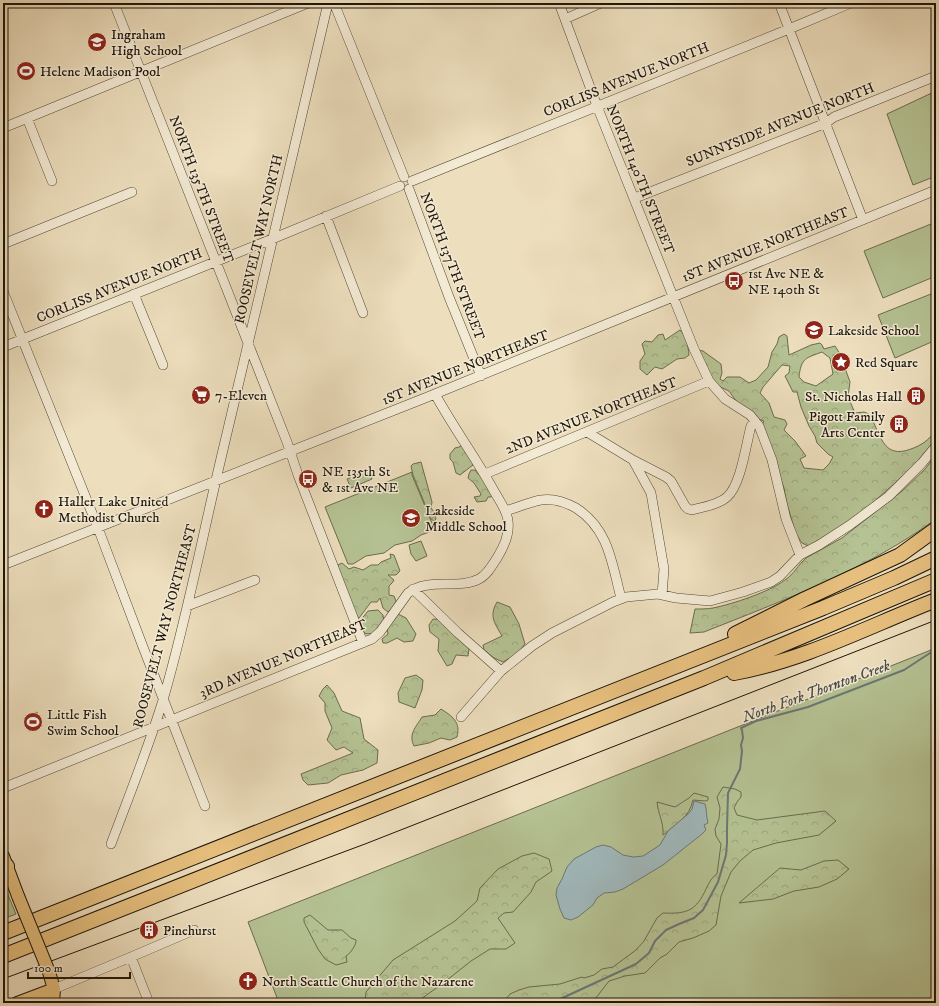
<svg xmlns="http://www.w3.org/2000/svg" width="939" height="1006" font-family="'IM FELL DW Pica',serif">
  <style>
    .green { fill: #b5c293; stroke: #6a6c4e }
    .forest { fill: url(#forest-crowns); stroke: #6a6c4e; fill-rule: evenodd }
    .water { fill: #a0b9bd; stroke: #6c7775 }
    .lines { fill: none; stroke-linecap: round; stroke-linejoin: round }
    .stream { stroke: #6c7775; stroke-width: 2 }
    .minor-casing { stroke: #524736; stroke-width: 10 }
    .major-casing { stroke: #1e1509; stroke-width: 14 }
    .highway-casing { stroke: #1e1509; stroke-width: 16 }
    .minor { stroke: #f3ead4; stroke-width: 9 }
    .major { stroke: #e6bf7e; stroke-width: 12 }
    .highway { stroke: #e6bf7e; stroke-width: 14 }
    .tram { stroke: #1e1509; stroke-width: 1 }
    .major-bridge-casing { stroke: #1e1509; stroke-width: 14; stroke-linecap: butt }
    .major-bridge { stroke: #e6bf7e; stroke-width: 12 }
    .labels { text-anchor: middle; stroke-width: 3; stroke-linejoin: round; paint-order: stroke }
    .poi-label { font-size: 14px; fill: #1e1509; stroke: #f3ead4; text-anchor: start }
    .street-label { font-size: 14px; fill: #1e1509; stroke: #f3ead4 }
    .water-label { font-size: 15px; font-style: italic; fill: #4c4e48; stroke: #f3ead4 }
  </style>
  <defs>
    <pattern id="forest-crowns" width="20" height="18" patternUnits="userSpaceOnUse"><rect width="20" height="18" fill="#b5c293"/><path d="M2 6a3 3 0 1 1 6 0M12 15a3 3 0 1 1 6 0" fill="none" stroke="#9ba67d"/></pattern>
  </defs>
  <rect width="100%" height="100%" fill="#eddebd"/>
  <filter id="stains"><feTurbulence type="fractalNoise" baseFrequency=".005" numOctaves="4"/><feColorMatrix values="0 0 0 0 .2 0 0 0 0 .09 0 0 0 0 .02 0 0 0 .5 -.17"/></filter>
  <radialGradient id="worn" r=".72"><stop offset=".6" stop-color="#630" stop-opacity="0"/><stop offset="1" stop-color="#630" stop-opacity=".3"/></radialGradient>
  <path class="green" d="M936,91V176L913,185L887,114Z
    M936,222V276L883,298L864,251Z
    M936,292V340L895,358L878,315Z
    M369,470L372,479L351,488L347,479Z
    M412,472V475L432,523L436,521V526L432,531L421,535L412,541L395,545L384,553L366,556L353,564H348L325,507Z
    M421,541L427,556L416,561L411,554L409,545Z
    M936,648V1003H279L248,922Z
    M37,712L42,726L29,731L24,718Z
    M3,883L16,914L3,919Z"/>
  <path class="forest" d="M680,330C687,337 688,346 689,355L685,358L677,359L662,369L655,367L647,375L640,369V361L645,354L642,344L645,341L652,342L658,335L663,334L665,340Z
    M784,334L787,336L789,355L811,345L820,343L822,345L824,349L835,346L840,354L850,382L848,397L855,413L864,412L869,414C881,433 882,460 911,449C922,445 929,440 936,430V439L914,466L859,515L838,529L808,546L802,543L796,534L787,504L784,488L761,427L764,421L758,419L739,405L729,391L718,386L708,373L698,350L703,351L721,364L722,373L720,379L723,381L727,377H740L749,383L756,380L768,367L772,352L777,344L779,337ZM822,352L830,358L833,374L816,386L804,382L799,377C801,358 806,358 822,352ZM782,365L790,366L789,373L785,376L793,392H797L801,407L809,426L815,436L817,443L828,454L833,457L829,464L823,470L804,468L800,459L806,456L795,441L784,430L787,424L785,420L774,417L769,403L760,393L763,387Z
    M463,445L473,460V465L460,475L456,473L453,462L450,459V454L455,448L459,447Z
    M936,455V519C868,569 782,601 704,632L690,633L695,609C701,609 707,609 713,608C733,604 769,592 785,580C794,574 798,565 806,558L842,538L901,492L925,469Z
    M421,462L432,502L431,508L434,512L436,519L434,521L431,519L413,475L411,466L413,464Z
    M471,470H475L478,474H480L492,494L491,497H488L486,501L477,502L474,497L480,496L481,494L474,483L468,478L469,474Z
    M390,554L394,555L400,571L396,575H388L394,580L392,583L389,586V595L394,596L396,601L393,608L388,612L383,608L380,598L377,602H371L359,618L355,617L337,568L338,565L342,563L349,569L354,567L363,570L371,565H378L381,562L391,558Z
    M497,602L510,607L519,624L525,644L517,654L503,662L494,658L484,650L483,645L502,636C494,622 489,616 497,602Z
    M378,610L383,615L384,623L375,633L366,634L360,629V621L368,611Z
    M398,614L406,618L416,634L413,641L404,642L397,638L387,643H383L382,639L388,634L387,628Z
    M433,619L442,620L469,649L468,656L456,655L452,664L447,666L438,651L439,639L430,632L429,625Z
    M416,675L423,680L422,690L415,708L399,702L398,693L405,678Z
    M327,685L334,693L342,711L360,718L364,739L378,750L377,763L363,770L341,775L328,783L308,785L303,780L301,774L353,753L344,747L336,750L327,740L332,728L325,711V703L319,696L323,689Z
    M441,709C452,716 461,722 457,737L450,740L441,738L429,743L414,746C408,734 416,727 422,717L435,715Z
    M723,787L735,789L741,792V797L737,802L734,808L737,815L757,820L825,811L836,821L819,835L776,843L753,850L740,861L731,872L721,896L716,925L709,931L693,938L679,942L667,954L660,958L645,973L625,976L609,981L592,1003H503L510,994L519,990L529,987L560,984L582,977L584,978L594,975L602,969L613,967L636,950L644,941L657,918L663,913C687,914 696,911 706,889C709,883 711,878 717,874L721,844L716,836L715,829L719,819L720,808L717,797Z
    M694,793L708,797V800L706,801L693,800C689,818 677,823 663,835C664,824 658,813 657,802L675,807L689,798Z
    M534,853L549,859L552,871L536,882L531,892L513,912L504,913L498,918L515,943L506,949H490L471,961L442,984L421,999L418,1003H365L366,992L393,960L455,921L477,901L480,888L498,869L522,856Z
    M838,860L849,869L837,879L819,887L794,891L773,899L739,903L780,868L801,870L824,861Z
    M310,915L328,930H342L351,938L356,940C357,944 350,954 346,956L347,962L336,965L325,959L318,949L304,922V918Z"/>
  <path class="water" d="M694,801L705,804C707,810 706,816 708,823L704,825L706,830L702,834L663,865L623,889L615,892L604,893L597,898L593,905L578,917L571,920L564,918L560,909L556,895L557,888L562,879L567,867L574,859L596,847L603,845L611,847L623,855L633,857L643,856L660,845L668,831L688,814L692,809Z"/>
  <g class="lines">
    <path class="stream" d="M547,1003L558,1000L636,964L649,953L655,941L666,930L679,924L694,918L703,910L718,882L726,855L727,843V828L728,793L740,769L742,751L741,745L743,738L742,730L741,728L756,721L808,707L904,670L930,653"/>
    <defs>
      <path id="minor" d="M114,3L287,442L298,475L363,643
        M334,3L404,177
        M559,3L597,106L694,349L709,381L725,399L750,415L759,426L772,460L786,519L800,555
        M779,3L863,220
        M565,19L601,3
        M27,118L52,181
        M3,128L308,3
        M412,181L789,29L851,3
        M409,189L449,297L481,376
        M635,198L826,123L834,117L936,76
        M326,216L363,313
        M3,244L132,192
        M3,291L98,528L143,647L205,806
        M134,294L163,365
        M3,347L272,239L400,186
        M587,432L633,460L651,493L664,569L662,595
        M633,460L666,477L671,481L685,506L688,509L692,510C703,507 718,505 727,497C741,485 746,444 751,426L755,421
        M485,474L709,381
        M505,511C517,508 529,502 541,500C553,498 565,502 576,508C609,529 612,564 621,598
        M3,565L425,398L936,190
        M413,589L458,633L501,671
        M187,606L255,580
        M461,717L501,671L532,646L552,633L613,602L626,597L658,594L676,598L710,601L743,592L771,582L780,576L800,555L819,545L850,525L889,496L922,463L936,446
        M3,788L372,639L380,632L408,593C429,577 458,590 479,579C487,575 492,566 497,558C504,547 510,535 508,521C507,510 499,500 494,491C476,458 453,427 435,394
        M111,844C129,796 148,749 163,700C187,618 203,533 223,450C259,301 293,152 328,3
        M131,957L149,1003
        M54,989L131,957L194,930"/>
      <path id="major" d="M3,856L18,896
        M49,972L54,989L53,1003
        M17,1003L54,989"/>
      <path id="highway" d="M735,634L805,599L900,555L936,529
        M734,673C805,660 869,626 936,600
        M3,864L7,866
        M3,933L823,608L894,578L936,558
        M3,956L704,678L936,580"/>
    </defs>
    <use href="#minor" class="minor-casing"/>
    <use href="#major" class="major-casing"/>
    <use href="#highway" class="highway-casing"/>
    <use href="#minor" class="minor"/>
    <use href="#major" class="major"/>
    <use href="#highway" class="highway"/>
    <path class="tram" d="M3,979L365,844L936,620"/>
    <defs>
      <path id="major-bridge" d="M18,896L49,972"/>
    </defs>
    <use href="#major-bridge" class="major-bridge-casing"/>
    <use href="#major-bridge" class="major-bridge"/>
  </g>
  <defs>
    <symbol id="school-disc" viewBox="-11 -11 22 22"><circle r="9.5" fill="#8f2418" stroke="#f3ead4"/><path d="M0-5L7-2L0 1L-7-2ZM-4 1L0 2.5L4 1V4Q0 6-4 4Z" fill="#fff"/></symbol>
    <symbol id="stadium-disc" viewBox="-11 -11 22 22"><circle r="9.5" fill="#8f2418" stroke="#f3ead4"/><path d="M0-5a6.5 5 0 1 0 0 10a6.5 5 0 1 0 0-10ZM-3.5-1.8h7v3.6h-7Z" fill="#fff"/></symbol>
    <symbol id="bus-disc" viewBox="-11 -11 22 22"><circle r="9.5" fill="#8f2418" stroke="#f3ead4"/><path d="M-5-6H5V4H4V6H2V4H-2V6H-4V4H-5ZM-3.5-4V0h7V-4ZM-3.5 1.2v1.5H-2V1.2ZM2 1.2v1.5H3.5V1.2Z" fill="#fff"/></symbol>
    <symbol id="sight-disc" viewBox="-11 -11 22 22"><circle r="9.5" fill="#8f2418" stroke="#f3ead4"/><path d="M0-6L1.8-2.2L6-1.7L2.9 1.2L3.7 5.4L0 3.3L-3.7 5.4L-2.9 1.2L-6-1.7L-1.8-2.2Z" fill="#fff"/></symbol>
    <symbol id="supermarket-disc" viewBox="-11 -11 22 22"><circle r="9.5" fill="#8f2418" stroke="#f3ead4"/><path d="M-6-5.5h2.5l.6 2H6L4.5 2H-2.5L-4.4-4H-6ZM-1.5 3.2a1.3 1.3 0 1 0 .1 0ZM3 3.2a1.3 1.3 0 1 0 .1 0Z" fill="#fff"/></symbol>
    <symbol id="building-disc" viewBox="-11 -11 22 22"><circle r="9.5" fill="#8f2418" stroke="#f3ead4"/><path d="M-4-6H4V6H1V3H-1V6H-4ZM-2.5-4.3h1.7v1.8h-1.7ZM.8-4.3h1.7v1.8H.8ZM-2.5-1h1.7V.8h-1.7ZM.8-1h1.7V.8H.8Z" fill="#fff"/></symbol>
    <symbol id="church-disc" viewBox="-11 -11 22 22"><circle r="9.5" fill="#8f2418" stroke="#f3ead4"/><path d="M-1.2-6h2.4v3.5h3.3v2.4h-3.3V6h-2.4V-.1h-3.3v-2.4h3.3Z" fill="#fff"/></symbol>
  </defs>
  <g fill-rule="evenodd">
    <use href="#school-disc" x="86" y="31" width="22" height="22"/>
    <use href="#stadium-disc" x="15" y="60" width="22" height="22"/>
    <use href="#bus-disc" x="723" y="270" width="22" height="22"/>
    <use href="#school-disc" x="803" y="319" width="22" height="22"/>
    <use href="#sight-disc" x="830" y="351" width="22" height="22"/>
    <use href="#supermarket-disc" x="190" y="384" width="22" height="22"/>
    <use href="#building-disc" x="905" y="385" width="22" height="22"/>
    <use href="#building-disc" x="888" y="413" width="22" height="22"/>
    <use href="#bus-disc" x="297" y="468" width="22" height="22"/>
    <use href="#church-disc" x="33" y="498" width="22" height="22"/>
    <use href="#school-disc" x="400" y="507" width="22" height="22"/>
    <use href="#stadium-disc" x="22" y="711" width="22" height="22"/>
    <use href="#building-disc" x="138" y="919" width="22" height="22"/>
    <use href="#church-disc" x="237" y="970" width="22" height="22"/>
  </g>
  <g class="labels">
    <g class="poi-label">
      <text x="111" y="39">Ingraham<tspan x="111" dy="16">High School</tspan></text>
      <text x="40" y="76">Helene Madison Pool</text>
      <text x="748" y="278">1st Ave NE &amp;<tspan x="748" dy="16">NE 140th St</tspan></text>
      <text x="828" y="335">Lakeside School</text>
      <text x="855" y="367">Red Square</text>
      <text x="215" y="400">7-Eleven</text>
      <text x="902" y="401" text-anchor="end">St. Nicholas Hall</text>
      <text x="885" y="421" text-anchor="end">Pigott Family<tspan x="885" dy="16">Arts Center</tspan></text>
      <text x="322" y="476">NE 135th St<tspan x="322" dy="16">&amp; 1st Ave NE</tspan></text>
      <text x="58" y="506">Haller Lake United<tspan x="58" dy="16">Methodist Church</tspan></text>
      <text x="425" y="515">Lakeside<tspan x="425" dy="16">Middle School</tspan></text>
      <text x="47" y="719">Little Fish<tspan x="47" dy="16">Swim School</tspan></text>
      <text x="163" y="935">Pinehurst</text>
      <text x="262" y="986">North Seattle Church of the Nazarene</text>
    </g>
    <g class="street-label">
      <text transform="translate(626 79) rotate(-22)" y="5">CORLISS AVENUE NORTH</text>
      <text transform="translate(780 124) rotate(-22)" y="5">SUNNYSIDE AVENUE NORTH</text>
      <text transform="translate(641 179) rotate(68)" y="5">NORTH 140TH STREET</text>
      <text transform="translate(202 189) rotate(69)" y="5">NORTH 135TH STREET</text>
      <text transform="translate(258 239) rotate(-77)" y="5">ROOSEVELT WAY NORTH</text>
      <text transform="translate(765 244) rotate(-22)" y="5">1ST AVENUE NORTHEAST</text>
      <text transform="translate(453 266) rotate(69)" y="5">NORTH 137TH STREET</text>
      <text transform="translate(119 285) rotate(-22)" y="5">CORLISS AVENUE NORTH</text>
      <text transform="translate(465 367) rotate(-22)" y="5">1ST AVENUE NORTHEAST</text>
      <text transform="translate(591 415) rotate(-22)" y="5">2ND AVENUE NORTHEAST</text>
      <text transform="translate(164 626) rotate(-75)" y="5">ROOSEVELT WAY NORTHEAST</text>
      <text transform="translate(283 658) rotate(-23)" y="5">3RD AVENUE NORTHEAST</text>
    </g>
    <g class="water-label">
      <text transform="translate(816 691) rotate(-20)" y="5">North Fork Thornton Creek</text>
    </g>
  </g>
  <rect width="939" height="1006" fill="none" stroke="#eddebd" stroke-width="16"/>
  <rect x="4" y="4" width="931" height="998" fill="none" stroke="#1e1509" stroke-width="2"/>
  <rect x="8" y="8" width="923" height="990" fill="none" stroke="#1e1509"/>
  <path d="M28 972v6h102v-6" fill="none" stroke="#1e1509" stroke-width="2"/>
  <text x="34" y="972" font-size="12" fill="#1e1509" stroke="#f3ead4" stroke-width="3" paint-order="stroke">100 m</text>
  <rect width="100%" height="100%" filter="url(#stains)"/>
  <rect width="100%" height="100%" fill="url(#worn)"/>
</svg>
